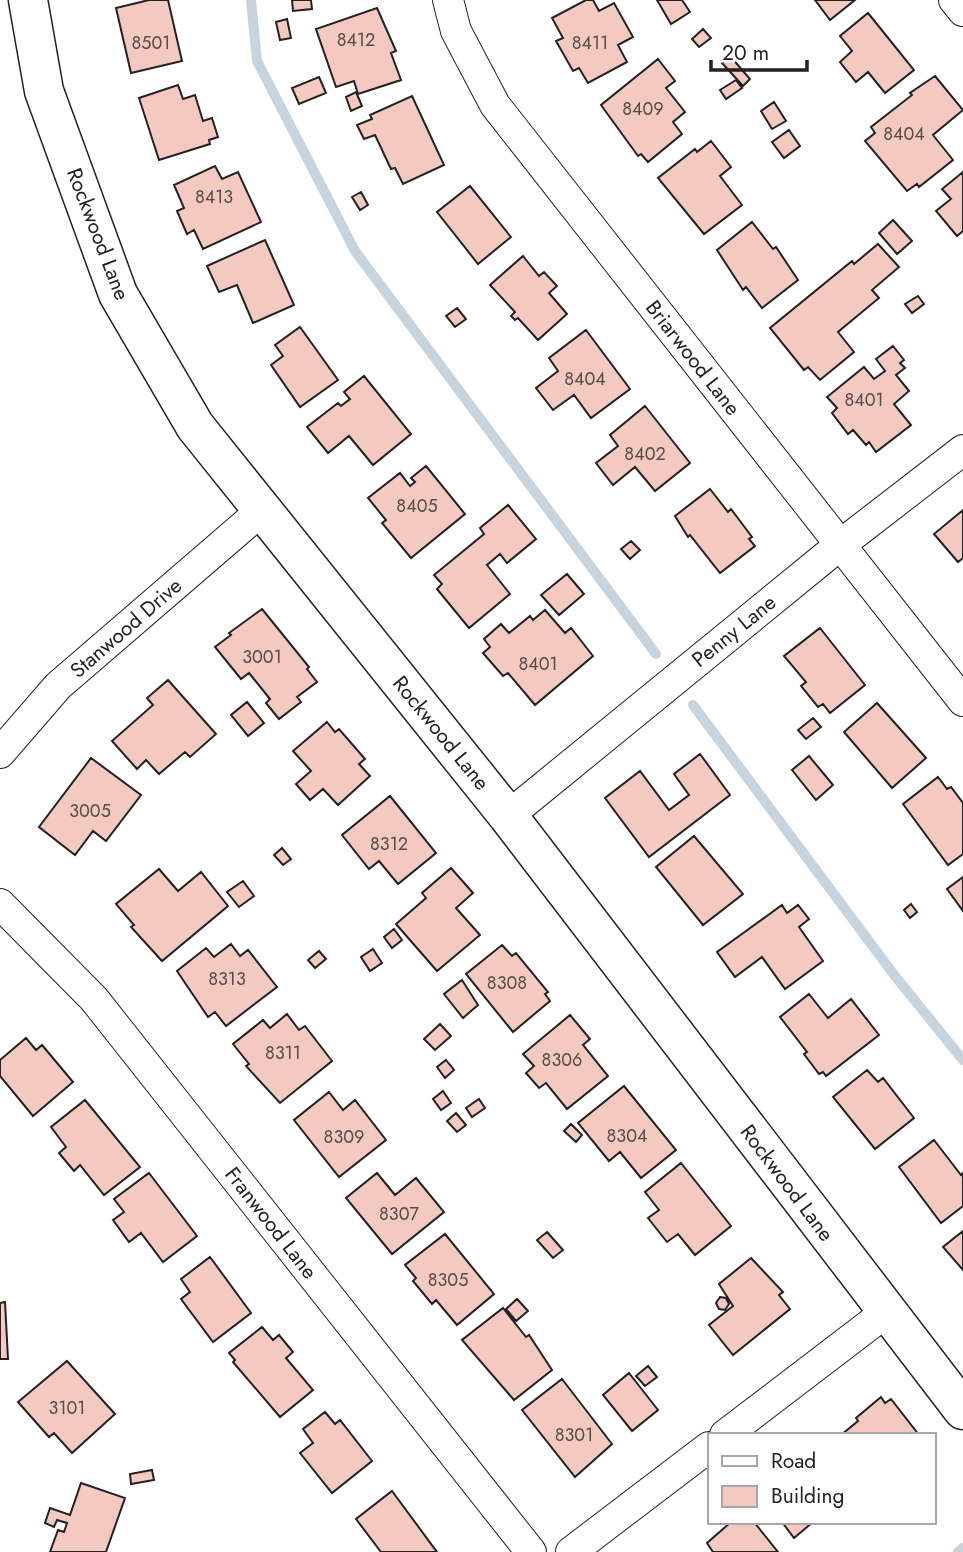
<svg xmlns="http://www.w3.org/2000/svg" width="963" height="1552" font-family="Jost,sans-serif">
  <style>
    .lines { fill: none; stroke-linecap: round; stroke-linejoin: round }
    .stream { stroke: #c7d3dd; stroke-width: 10 }
    .building { fill: #f3c9c0; stroke: #222; stroke-width: 2 }
    .street-casing { stroke: #222; stroke-width: 32 }
    .secondary-casing { stroke: #222; stroke-width: 41 }
    .street { stroke: #fff; stroke-width: 30 }
    .secondary { stroke: #fff; stroke-width: 38 }
    .labels { text-anchor: middle; stroke-width: 5; stroke-linejoin: round; paint-order: stroke }
    .number-label { font-size: 18px; fill: #564c4a }
    .street-label { font-size: 21px; fill: #222; stroke: #fff }
  </style>
  <rect width="100%" height="100%" fill="#fff"/>
  <g class="lines">
    <path class="stream" d="M251,0L257,61L355,251L656,654
      M693,705L895,976L963,1060
      M958,1552L963,1548"/>
  </g>
  <path class="building" d="M149,0H168L182,61L131,73L116,8Z
    M292,0H311L312,9L293,11Z
    M586,0H593L599,11L614,3L633,37L618,45L627,62L588,83L579,68L573,71L556,41L563,38L552,18Z
    M657,0H682L690,12L671,24Z
    M815,0H855L830,20Z
    M377,8L396,51L391,53L401,80L358,94L354,81L336,87L316,29Z
    M868,13L914,70L885,93L868,72L856,82L840,62L852,51L840,36Z
    M287,19L291,38L280,40L276,22Z
    M703,29L711,38L699,47L692,39Z
    M730,56L750,79L743,86L722,63Z
    M658,59L675,81L666,88L685,112L673,122L682,134L648,162L641,154L638,156L601,105Z
    M935,76L963,110L933,135L953,160L919,187L917,184L907,191L865,141L875,133L871,127L912,95L910,93Z
    M319,77L326,93L299,104L292,88Z
    M736,80L742,88L726,99L720,90Z
    M178,85L183,99L195,95L203,121L212,118L218,137L209,140L210,144L159,160L139,98Z
    M356,92L362,106L351,111L346,97Z
    M412,96L444,165L403,184L395,168L391,169L375,135L364,139L357,125L372,119L370,115Z
    M774,102L786,121L772,129L761,111Z
    M789,130L800,146L784,158L772,142Z
    M711,141L731,167L720,176L742,205L704,234L658,178L695,149L697,152Z
    M215,166L222,179L238,172L261,222L203,249L194,230L187,234L177,211L184,208L174,185Z
    M963,172V231L957,236L936,211L951,199L942,189Z
    M470,186L511,237L478,264L437,212Z
    M361,192L368,205L360,210L352,197Z
    M893,220L912,241L897,254L879,233Z
    M752,222L773,249L776,247L798,280L762,308L746,287L743,290L717,250Z
    M265,240L294,305L253,323L237,285L219,292L207,266Z
    M878,244L899,267L872,290L879,298L838,332L854,352L820,380L808,367L804,370L770,328L852,261L854,264Z
    M523,256L539,276L544,272L557,286L549,293L567,314L538,340L518,318L515,320L511,316L515,312L490,285Z
    M918,296L924,304L912,313L905,304Z
    M457,308L466,319L455,327L446,316Z
    M300,327L338,380L300,407L271,365L283,356L275,345Z
    M586,330L630,389L591,418L574,395L553,410L536,388L558,371L549,358Z
    M893,346L904,360L900,363L905,368L896,375L909,391L894,404L911,425L876,452L869,442L866,445L853,430L848,434L832,413L837,408L827,397L864,367L874,379L885,371L876,359Z
    M364,376L411,434L373,465L349,436L328,453L307,427L338,403L341,406L350,399L344,392Z
    M645,406L690,463L655,491L635,467L613,485L596,463L618,446L610,435Z
    M426,466L465,514L411,558L382,523L386,520L368,498L400,473L410,486L415,482L411,478Z
    M710,489L728,512L731,509L752,537L749,539L755,546L720,573L690,535L688,537L675,516Z
    M508,505L536,539L507,563L500,554L487,565L510,594L469,628L437,589L442,584L434,575L484,534L480,528Z
    M963,510V558L958,562L934,534Z
    M631,541L640,550L630,559L621,549Z
    M567,574L584,594L559,615L541,595Z
    M262,609L309,667L307,669L317,682L297,697L301,702L279,719L266,703L270,699L249,673L241,679L215,647L231,635L229,633Z
    M545,610L565,633L571,628L593,656L535,705L508,673L503,676L483,653L490,647L484,639L501,624L509,633L530,616L533,620Z
    M820,628L865,685L830,713L823,704L818,707L801,686L806,682L784,656Z
    M168,680L216,734L190,757L185,752L159,774L146,760L137,769L112,741L153,705L147,698Z
    M247,702L264,723L248,736L231,715Z
    M877,703L926,758L892,788L844,732Z
    M813,718L821,727L806,739L798,730Z
    M327,722L335,732L339,729L365,759L359,764L370,776L338,805L323,789L310,800L296,784L311,771L293,751Z
    M700,754L730,795L649,857L605,798L640,771L669,810L689,795L674,774Z
    M809,756L833,785L816,800L792,770Z
    M91,758L141,795L106,841L93,831L75,855L39,827Z
    M938,777L947,789L951,787L963,803V854L948,865L903,804Z
    M390,796L436,853L398,884L379,861L369,869L342,835Z
    M694,836L743,894L703,925L656,867Z
    M282,848L291,859L283,865L274,855Z
    M451,868L473,893L456,908L480,935L437,971L396,924L426,898L422,893Z
    M159,869L178,891L201,872L228,906L162,961L131,927L134,925L116,904Z
    M963,877V911L947,889Z
    M243,881L254,896L239,907L227,892Z
    M911,904L917,912L910,918L904,910Z
    M782,905L787,913L798,905L809,919L799,927L823,961L785,989L762,957L735,977L717,952Z
    M394,929L402,940L392,948L384,937Z
    M231,944L240,956L248,950L277,987L226,1026L215,1012L208,1017L177,971L206,948L214,957Z
    M502,945L512,956L516,953L548,992L545,994L550,1001L513,1032L466,974Z
    M373,949L382,963L370,971L361,957Z
    M319,951L326,959L315,968L308,960Z
    M462,980L478,1005L463,1018L444,994Z
    M809,994L828,1018L851,999L879,1035L826,1076L823,1072L819,1074L804,1054L807,1052L780,1017Z
    M287,1014L299,1030L305,1026L332,1061L280,1103L246,1066L249,1064L233,1044L263,1020L270,1028Z
    M570,1015L590,1039L583,1045L608,1076L567,1109L546,1083L539,1088L526,1073L534,1066L523,1054Z
    M440,1024L451,1036L435,1050L424,1039Z
    M26,1038L36,1050L42,1045L73,1082L33,1116L0,1076V1060Z
    M446,1060L454,1070L445,1078L437,1067Z
    M867,1070L878,1082L883,1078L914,1118L875,1149L833,1097Z
    M624,1086L676,1150L641,1178L620,1152L609,1161L578,1123Z
    M443,1091L451,1103L441,1110L433,1099Z
    M329,1092L343,1110L355,1100L386,1140L339,1177L294,1120Z
    M479,1099L485,1108L472,1117L466,1108Z
    M85,1100L140,1167L104,1195L80,1165L74,1171L59,1153L66,1147L51,1127Z
    M456,1113L466,1125L457,1132L447,1121Z
    M571,1124L582,1135L576,1142L564,1131Z
    M934,1140L961,1175L963,1173V1206L941,1223L899,1167Z
    M681,1163L731,1226L695,1255L678,1234L667,1242L648,1218L659,1210L645,1192Z
    M149,1173L197,1236L163,1262L141,1233L129,1242L113,1220L124,1212L114,1199Z
    M377,1173L395,1195L416,1178L444,1212L392,1254L346,1198Z
    M963,1231V1270L943,1247Z
    M547,1232L563,1250L553,1258L537,1240Z
    M445,1234L494,1294L457,1325L436,1300L432,1304L413,1281L416,1278L405,1265Z
    M210,1257L251,1313L213,1342L181,1299L190,1292L181,1279Z
    M751,1258L783,1292L779,1295L790,1309L733,1355L709,1325L733,1306L719,1284Z
    M720,1297L726,1298L729,1304L725,1310L719,1309L716,1303Z
    M517,1299L528,1311L516,1321L506,1309Z
    M5,1302L8,1359H0V1303Z
    M503,1308L526,1337L529,1335L552,1370L514,1400L462,1340Z
    M262,1327L273,1340L279,1335L293,1352L286,1358L313,1390L280,1417L233,1362L235,1360L229,1353Z
    M67,1361L115,1414L72,1453L54,1433L49,1437L18,1402Z
    M648,1366L657,1377L645,1386L636,1376Z
    M629,1373L658,1410L632,1431L603,1395Z
    M562,1379L612,1444L575,1477L522,1410Z
    M881,1397L885,1403L891,1399L919,1435H841L858,1421L856,1418Z
    M325,1412L335,1424L340,1420L372,1461L332,1493L300,1453L313,1443L303,1429Z
    M152,1470L154,1480L131,1484L130,1474Z
    M81,1483L125,1498L106,1552H50L58,1530L64,1532L67,1523L57,1520L54,1527L45,1523L50,1508L70,1515Z
    M392,1491L437,1552H381L356,1519Z
    M731,1522H754L778,1552H713L707,1543Z
    M782,1522H813L794,1538Z"/>
  <g class="lines">
    <defs>
      <path id="street" d="M448,0L456,31L495,105L963,701
        M954,0L963,11
        M0,753L58,686L261,511
        M508,816L840,545L963,450
        M0,904L94,999L531,1552
        M725,1435L885,1313
        M571,1552L709,1447"/>
      <path id="secondary" d="M28,0L44,91L118,294L195,426L508,816L963,1410"/>
    </defs>
    <use href="#street" class="street-casing"/>
    <use href="#secondary" class="secondary-casing"/>
    <use href="#street" class="street"/>
    <use href="#secondary" class="secondary"/>
  </g>
  <g class="labels">
    <g class="number-label">
      <text x="356" y="46">8412</text>
      <text x="151" y="49">8501</text>
      <text x="590" y="49">8411</text>
      <text x="643" y="115">8409</text>
      <text x="904" y="140">8404</text>
      <text x="214" y="203">8413</text>
      <text x="585" y="385">8404</text>
      <text x="864" y="406">8401</text>
      <text x="645" y="460">8402</text>
      <text x="417" y="512">8405</text>
      <text x="262" y="663">3001</text>
      <text x="538" y="670">8401</text>
      <text x="90" y="817">3005</text>
      <text x="389" y="850">8312</text>
      <text x="227" y="985">8313</text>
      <text x="507" y="989">8308</text>
      <text x="283" y="1059">8311</text>
      <text x="562" y="1066">8306</text>
      <text x="627" y="1142">8304</text>
      <text x="344" y="1143">8309</text>
      <text x="399" y="1220">8307</text>
      <text x="448" y="1286">8305</text>
      <text x="67" y="1414">3101</text>
      <text x="574" y="1441">8301</text>
    </g>
    <g class="street-label">
      <text transform="translate(98 234) rotate(69)" y="7">Rockwood Lane</text>
      <text transform="translate(693 358) rotate(52)" y="7">Briarwood Lane</text>
      <text transform="translate(126 628) rotate(-41)" y="7">Stanwood Drive</text>
      <text transform="translate(734 631) rotate(-39)" y="7">Penny Lane</text>
      <text transform="translate(441 733) rotate(51)" y="7">Rockwood Lane</text>
      <text transform="translate(787 1183) rotate(53)" y="7">Rockwood Lane</text>
      <text transform="translate(271 1223) rotate(52)" y="7">Franwood Lane</text>
    </g>
  </g>
  <rect x="708" y="1433" width="228" height="91" fill="#ffffff" stroke="#a7a7a7" stroke-width="2"/>
  <rect x="722" y="1456" width="35" height="10" fill="#ffffff" stroke="#a7a7a7" stroke-width="2"/>
  <text x="771" y="1468" font-size="21" fill="#222222">Road</text>
  <rect x="722" y="1486" width="35" height="21" fill="#f3c9c0" stroke="#a7a7a7" stroke-width="2"/>
  <text x="771" y="1503" font-size="21" fill="#222222">Building</text>
  <path d="M711 60v10h96v-10" fill="none" stroke="#222222" stroke-width="3.5"/>
  <text x="722" y="60" font-size="21" fill="#222222" stroke="#ffffff" stroke-width="5" paint-order="stroke">20 m</text>
</svg>
